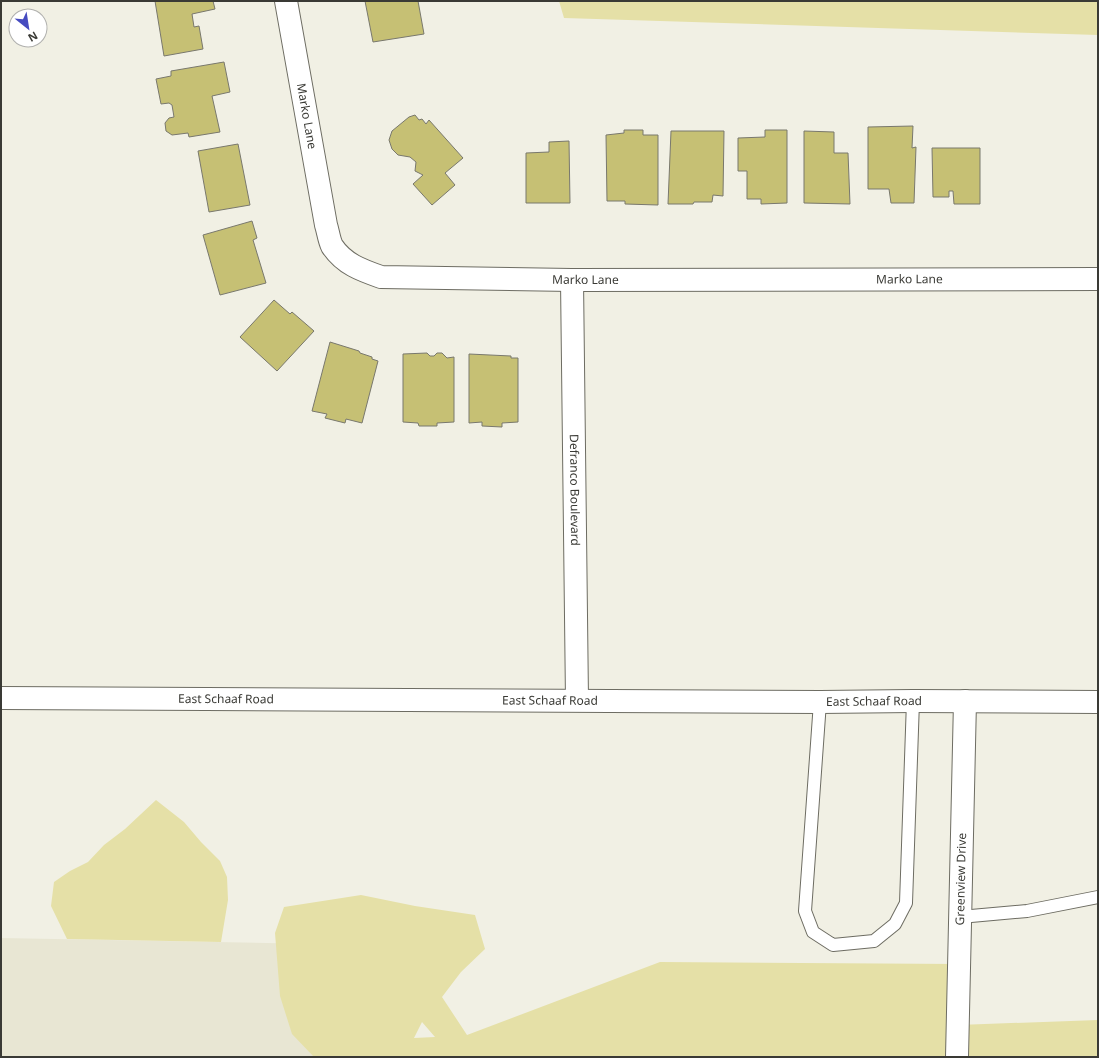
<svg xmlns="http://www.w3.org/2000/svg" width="1099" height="1058" font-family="'Noto Sans',sans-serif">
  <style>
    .built { fill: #e8e6d3 }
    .green { fill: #e5e0a7; fill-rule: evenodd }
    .building { fill: #c6c074; stroke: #79786d }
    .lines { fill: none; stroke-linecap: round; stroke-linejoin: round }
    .service-casing { stroke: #6d6c62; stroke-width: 14 }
    .minor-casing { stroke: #6d6c62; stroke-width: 24 }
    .tertiary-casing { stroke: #6d6c62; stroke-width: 24 }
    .service { stroke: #fff; stroke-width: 12 }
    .minor { stroke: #fff; stroke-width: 22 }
    .tertiary { stroke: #fff; stroke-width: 22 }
    .labels { text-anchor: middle; stroke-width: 3; stroke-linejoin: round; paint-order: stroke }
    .street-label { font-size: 12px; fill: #3a3a35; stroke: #fff }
  </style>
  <rect width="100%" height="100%" fill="#f1f0e4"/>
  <path class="built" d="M1,938L316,944L317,1057H1Z"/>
  <path class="green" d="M559,1H1098V35L564,18Z
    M156,800L184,822L201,842L220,861L227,877L228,900L221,942L67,939L51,906L54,882L70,871L88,862L104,845L125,829Z
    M361,895L415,906L475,915L485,949L461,972L442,997L467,1035L660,962L959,964L958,1025L1098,1020V1057H314L292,1034L280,996L275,933L284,907ZM422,1022L435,1037L414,1038Z"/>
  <path class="building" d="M155,1H213L215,9L192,14L194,27L199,26L203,49L164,56Z
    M365,1H418L424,34L373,42Z
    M224,62L230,92L212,96L220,132L189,137L188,133L172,135L166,131L165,123L169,118L174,117L172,105L169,103L161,104L156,79L171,76V71Z
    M415,115L419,120L422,119L426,124L429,120L463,158L445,173L455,185L432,205L413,184L423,175L415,171L416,162L410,157L398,155L392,149L389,140L392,131L409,117Z
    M913,126L912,148L916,147L914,203H891L889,189H868V127Z
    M624,130H643V135H658V205L625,204V201H607L606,135L624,133Z
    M765,130H787V203L761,204V199H747V171H738V138L765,137Z
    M671,131H724L723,196L713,195L712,202H694L693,204H668Z
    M804,131L834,132V153H848L850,204L804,203Z
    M569,141L570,203H526V153L549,152V142Z
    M238,144L250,205L209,212L198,151Z
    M932,148H980V204H954L953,191H949V197H933Z
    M252,221L257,238L253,240L266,283L220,295L203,235Z
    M274,300L290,314L292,312L314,331L277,371L240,337Z
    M330,342L359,351L360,353L372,357V359L378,361L362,423L346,419L345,423L325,418L327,414L312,411Z
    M427,353L430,356H434L437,353H442L447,358L454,357V422L437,423V426H419L418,423L403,422V354Z
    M469,354L511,356V358H518V422L502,423V427L482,426V422L469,423Z"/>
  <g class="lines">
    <defs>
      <path id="service" d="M820,702L805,911L813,932L833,945L874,941L895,924L906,903L913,701
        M960,917L1027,911L1098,897"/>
      <g id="minor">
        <path id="s1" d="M286,1L326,225C328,231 329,240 332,246C344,264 361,270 381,277L572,280L1098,279"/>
        <path id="s2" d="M572,280L577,700"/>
        <path id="s3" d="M957,1057L965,701"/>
      </g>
      <g id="tertiary">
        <path id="s4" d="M1,698L820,702L913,701L1098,702"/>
      </g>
    </defs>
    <use href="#service" class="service-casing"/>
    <use href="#minor" class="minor-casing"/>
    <use href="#tertiary" class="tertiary-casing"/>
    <use href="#service" class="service"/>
    <use href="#minor" class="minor"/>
    <use href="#tertiary" class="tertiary"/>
  </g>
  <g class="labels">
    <g class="street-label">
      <text dy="4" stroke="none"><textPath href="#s1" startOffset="117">Marko Lane</textPath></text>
      <text dy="4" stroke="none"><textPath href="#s1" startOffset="513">Marko Lane</textPath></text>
      <text dy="4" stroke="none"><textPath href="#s1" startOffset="837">Marko Lane</textPath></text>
      <text dy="4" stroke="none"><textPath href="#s2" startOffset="210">Defranco Boulevard</textPath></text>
      <text dy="4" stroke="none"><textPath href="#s4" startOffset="225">East Schaaf Road</textPath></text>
      <text dy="4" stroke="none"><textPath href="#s4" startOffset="549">East Schaaf Road</textPath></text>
      <text dy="4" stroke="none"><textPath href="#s4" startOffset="873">East Schaaf Road</textPath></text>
      <text dy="4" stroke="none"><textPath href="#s3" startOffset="178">Greenview Drive</textPath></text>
    </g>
  </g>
  <rect width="1099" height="1058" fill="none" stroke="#3a3a35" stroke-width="4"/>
  <g transform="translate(28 28) rotate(150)"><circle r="19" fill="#ffffff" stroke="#b0b0ae"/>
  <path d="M0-3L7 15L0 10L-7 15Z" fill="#464bc0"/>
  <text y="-6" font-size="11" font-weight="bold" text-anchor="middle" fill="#3a3a35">N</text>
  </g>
</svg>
